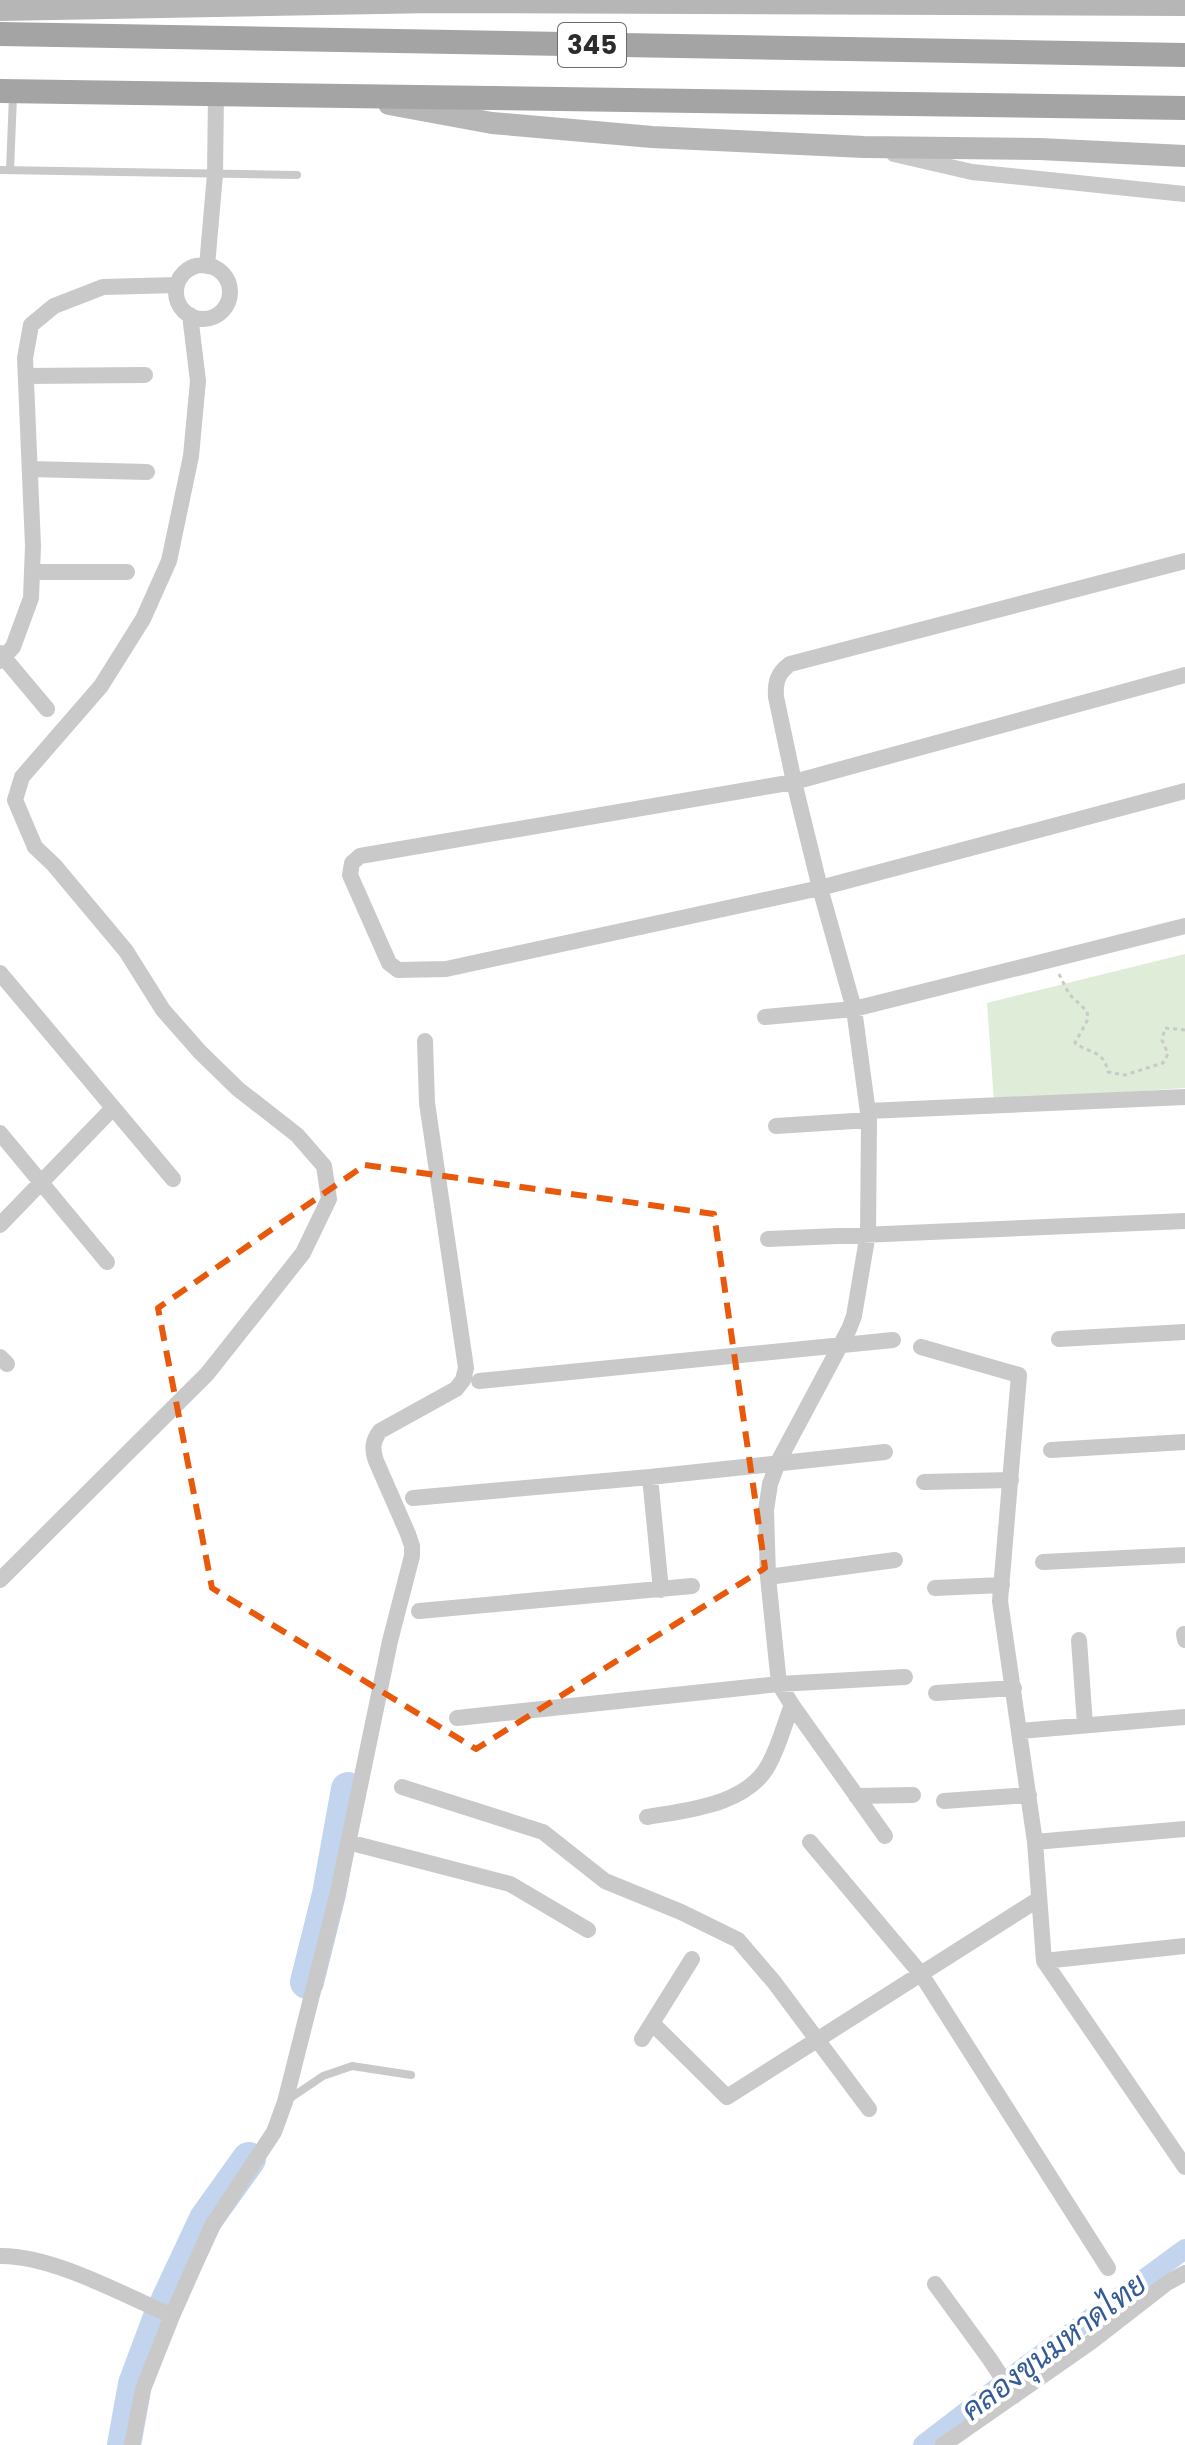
<svg xmlns="http://www.w3.org/2000/svg" width="1185" height="2445" font-family="Poppins,Sarabun,sans-serif">
  <style>
    .green { fill: #dfecd8 }
    .lines { fill: none; stroke-linecap: round; stroke-linejoin: round }
    .canal { stroke: #c2d4ee; stroke-width: 20 }
    .river { stroke: #c2d4ee; stroke-width: 34 }
    .path { stroke: #c9c9c9; stroke-width: 3; stroke-dasharray: 4 4; stroke-linecap: butt }
    .service { stroke: #c9c9c9; stroke-width: 8 }
    .minor { stroke: #c9c9c9; stroke-width: 16 }
    .secondary { stroke: #b6b6b6; stroke-width: 22 }
    .primary { stroke: #a4a4a4; stroke-width: 24 }
    .marked { fill: none; stroke: #e8590c; stroke-width: 6; stroke-dasharray: 16 10; stroke-linejoin: round }
    .labels { text-anchor: middle; stroke-width: 8; stroke-linejoin: round; paint-order: stroke }
    .shield { fill: #fff; stroke: #6b6b6b; stroke-width: 2 }
    .shield-label { font-size: 26px; font-weight: bold; fill: #2c2c2c }
    .water-label { font-size: 30px; font-style: italic; fill: #345b95; stroke: #fff }
  </style>
  <rect width="100%" height="100%" fill="#fff"/>
  <path class="green" d="M1185,954V1088L994,1101L987,1003Z"/>
  <g class="lines">
    <path class="canal" d="M923,2445L1027,2365L1185,2249"/>
    <path class="river" d="M307,1982L329,1894L348,1789
      M124,2445L135,2384L160,2317L206,2219L249,2159"/>
    <path class="path" d="M1059,974L1069,994L1087,1011L1088,1019L1075,1043C1090,1054 1104,1050 1108,1072L1125,1075L1163,1063L1168,1054L1162,1040L1165,1028L1185,1030"/>
    <path class="service" d="M0,170L297,175
      M10,170L13,96
      M289,2099L323,2076L352,2066L411,2075"/>
    <path class="minor" d="M894,154L972,172L1185,194
      M176 292a27 27 0 1 1 54 0a27 27 0 1 1-54 0Z
      M207,266L215,174L216,94
      M26,376L145,375
      M30,469L147,472
      M32,572H127
      M0,653L47,709
      M0,661L13,647L31,598L33,546L25,358L31,325L54,306L103,287L177,285
      M1185,675L794,782L360,856L352,863L350,875L389,963L398,970L446,969L820,888L1185,791
      M0,973L173,1179
      M765,1017L854,1009L1185,926
      M868,1111L1185,1097
      M776,1126L869,1120
      M0,1133L107,1262
      M0,1225L113,1108
      M768,1239L1185,1221
      M1059,1339L1185,1332
      M921,1347L1019,1375L1000,1601L1035,1842L1044,1961L1185,2167
      M0,1357L7,1364
      M479,1381L893,1340
      M1051,1450L1185,1442
      M650,1477L661,1590
      M924,1482L1011,1480
      M413,1498L650,1477L885,1452
      M1043,1562L1185,1555
      M768,1577L895,1560
      M0,1580L207,1374L303,1253L329,1199L324,1166L297,1135L238,1089L200,1052L163,1010L126,951L54,865L35,847L15,800L22,777L101,686L143,619L169,561L191,456L198,381L190,315
      M935,1588L1002,1585
      M419,1611L692,1586
      M1184,1634L1185,1640
      M1079,1640L1085,1725
      M936,1693L1014,1688
      M792,1705L885,1836
      M457,1718L779,1684L905,1677
      M1020,1731L1185,1717
      M402,1787L543,1832L605,1881L681,1912L738,1940L774,1982L869,2109
      M856,1796L913,1795
      M944,1801L1029,1795
      M647,1817C687,1810 748,1805 769,1764C779,1746 784,1725 792,1705L779,1684L768,1577L766,1510L770,1484L778,1462L849,1329L854,1316L868,1233L869,1120L854,1009L820,888L794,782L776,697C775,681 778,673 790,664L1185,561
      M348,1842L510,1884L588,1930
      M810,1842L921,1974L1108,2268
      M1035,1842L1185,1829
      M1044,1961L1185,1946
      M652,2023L727,2097L1039,1899
      M642,2039L692,1959
      M0,2256C52,2255 124,2295 172,2316
      M935,2284L989,2358L1014,2396
      M132,2445L143,2389L172,2316L212,2226L274,2132L285,2102L338,1892L390,1641L412,1556V1546L408,1534L376,1461C372,1449 372,1442 380,1431L456,1389L463,1380L466,1368L427,1103L425,1041
      M943,2445L1091,2342L1167,2283L1185,2273"/>
    <path class="secondary" d="M0,10L435,2L1185,5
      M389,104L492,123L652,137L864,147L1039,149L1185,156"/>
    <path class="primary" d="M0,34L1185,55
      M0,91L1185,108"/>
  </g>
  <path class="marked" d="M365,1165L714,1214L765,1568L476,1749L212,1588L158,1308Z"/>
  <g class="labels">
    <rect class="shield" x="558" y="23" width="68" height="44" rx="6"/>
    <g class="shield-label">
      <text x="592" y="54">345</text>
    </g>
    <g class="water-label">
      <text transform="translate(1054 2347) rotate(-37)" y="10">คลองขุนมหาดไทย</text>
    </g>
  </g>
</svg>
